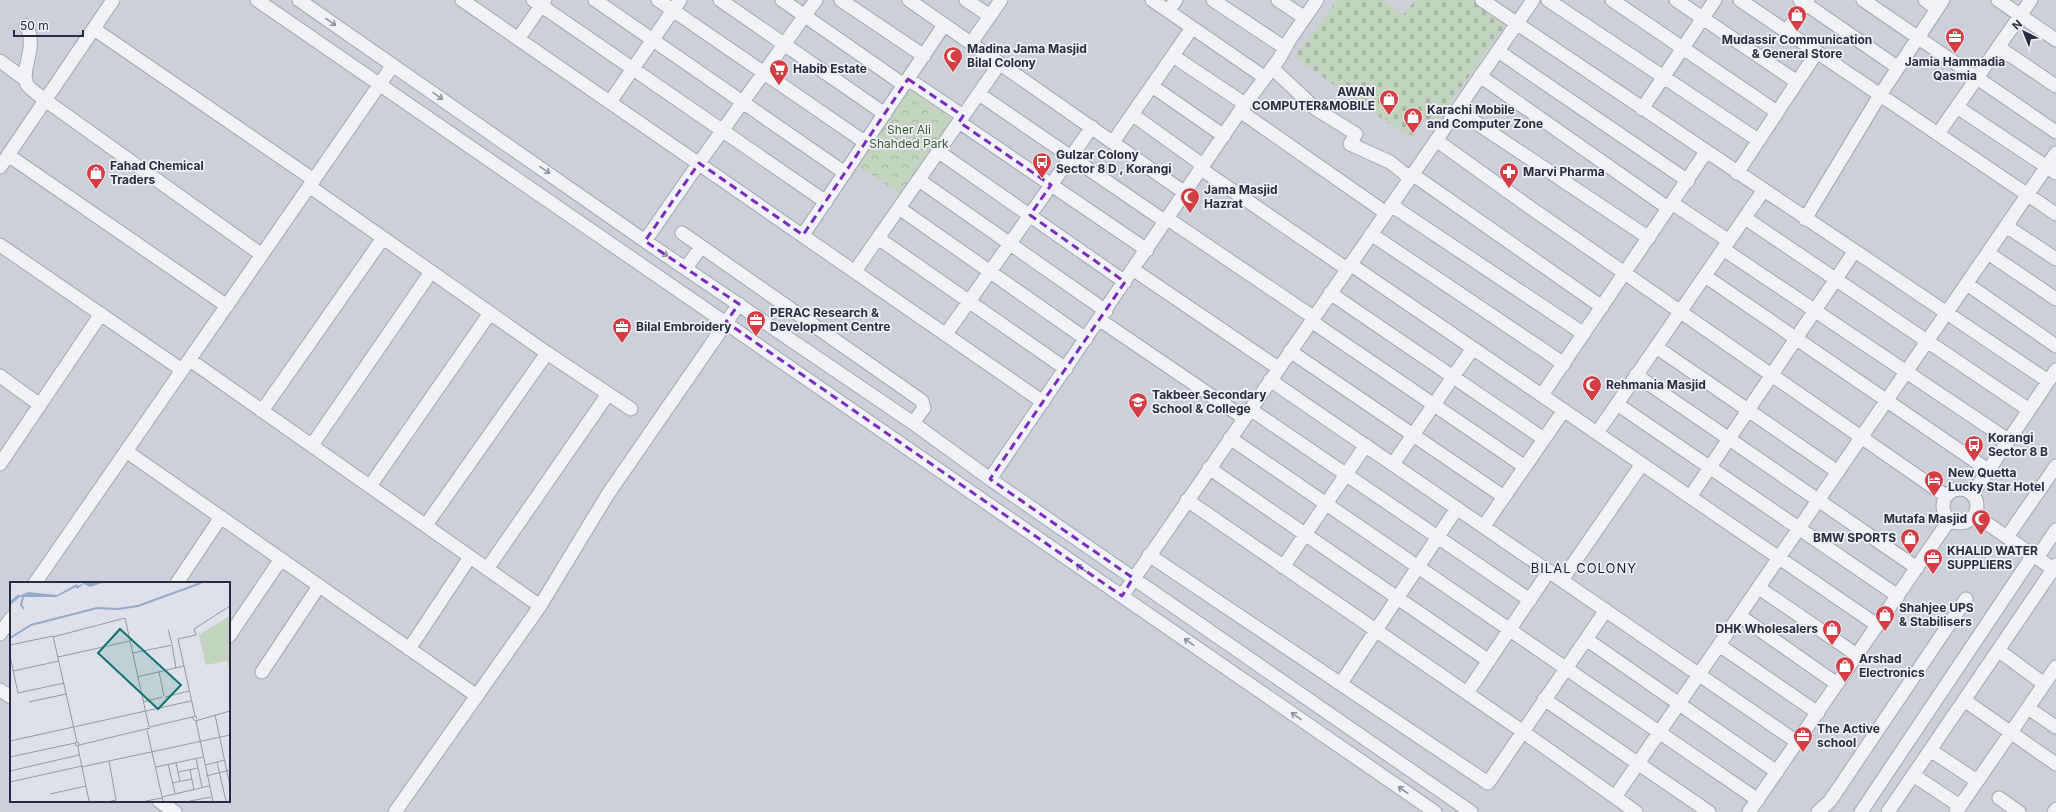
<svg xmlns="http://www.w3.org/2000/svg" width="2056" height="812" font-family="Inter,sans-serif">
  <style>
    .built { fill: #ccd0db; fill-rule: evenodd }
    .cemetery { fill: url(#cemetery-stones) }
    .park { fill: url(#park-crowns) }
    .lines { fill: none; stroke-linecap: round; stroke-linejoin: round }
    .minor-casing { stroke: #a3a7b3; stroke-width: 15 }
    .minor { stroke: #f1f2f7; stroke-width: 13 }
    .oneway { stroke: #8c909c }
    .marked { fill: none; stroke: #7b2cbf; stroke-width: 3; stroke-dasharray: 8 5; stroke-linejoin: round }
    .labels { text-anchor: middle; stroke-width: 3.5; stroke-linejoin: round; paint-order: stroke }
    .poi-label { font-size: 12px; font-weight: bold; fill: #272d40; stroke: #eef0f6; text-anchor: start }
    .park-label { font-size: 12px; fill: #365c33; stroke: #eef0f6 }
    .neighbourhood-label { font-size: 13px; letter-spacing: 1px; fill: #191e31; stroke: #eef0f6 }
    .inset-river { fill: none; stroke: #97aaca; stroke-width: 2 }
    .inset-road { fill: none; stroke: #9599a5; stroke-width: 1 }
    .view { fill: #0f766e; fill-opacity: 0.15; stroke: #0f766e; stroke-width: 2 }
    .inset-edge { fill: none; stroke: #272d40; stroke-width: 2 }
  </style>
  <defs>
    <pattern id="cemetery-stones" width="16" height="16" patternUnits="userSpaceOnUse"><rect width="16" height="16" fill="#c2d3bf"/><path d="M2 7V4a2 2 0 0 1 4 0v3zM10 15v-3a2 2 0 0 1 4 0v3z" fill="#a7b5a5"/></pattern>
    <pattern id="park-crowns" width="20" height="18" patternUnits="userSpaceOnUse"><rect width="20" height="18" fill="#c2d3bf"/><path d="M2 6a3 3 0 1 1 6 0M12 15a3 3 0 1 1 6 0" fill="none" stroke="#a7b5a5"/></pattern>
  </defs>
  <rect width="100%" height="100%" fill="#dee1e9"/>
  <path class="built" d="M0,0H2056V812H0ZM11,583H229V801H11Z"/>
  <path class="cemetery" d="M1337,0H1384L1403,15L1416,0H1482L1510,19L1433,126L1424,120L1411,139L1294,57Z"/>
  <path class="park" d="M904,85L959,122L906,198L852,162Z"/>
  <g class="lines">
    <defs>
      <path id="minor" d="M257,0L1435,812
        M299,0L645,241L913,423L990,479L1471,812
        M462,0L1043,402
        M533,0L826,202
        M595,0L845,173
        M658,0L866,143
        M720,0L885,114
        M782,0L904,85
        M841,0L924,56
        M909,0L1185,193
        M966,0L990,16
        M1152,0L1264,77
        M1213,0L1285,48
        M1278,0L1305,18
        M1482,0L2048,381
        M1548,0L1758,140
        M1612,0L1777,112
        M1676,0L1797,82
        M1740,0L2056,214
        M1800,0L1897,67
        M1863,0L2056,132
        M1925,0L1937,9
        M1998,0L2056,40
        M1168,11L1176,0
        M26,26C39,47 18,72 28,86C33,91 40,96 45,100L262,255
        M94,29L314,180
        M1787,31L1808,0
        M518,39L545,0
        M971,43L1001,0
        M1998,47L2056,86
        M1498,51L1688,181
        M1173,56L1245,104
        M0,61L26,80
        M1272,68L1316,109L1356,134L1350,144L1390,162L1410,178
        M1480,76L1668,208
        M908,79L963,116
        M1152,86L1224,136
        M979,94L1166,222
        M610,102L680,0
        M1957,107L2056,173
        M1642,109L1715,0
        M1457,110L1649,238
        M1240,111L1386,213
        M1133,115L1204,166
        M959,122L1147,250
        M1938,134L2031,0
        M1436,140L1528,206L1946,496
        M1113,142L1192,28
        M939,152L1125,282
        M8,155L227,306
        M0,167L113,0
        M1201,169L1347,269
        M1737,173L1817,52
        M1412,174L1602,307
        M919,180L1106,311
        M309,186L547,353L631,409
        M1672,203L1729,241
        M1391,205L1584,334
        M899,208L1086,339
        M1745,218L2029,410
        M1168,219L1313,317
        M1805,219L1880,95L1943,0
        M2006,226L2056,259
        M682,233L922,401L924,408L913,423
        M1371,234L1564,364
        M803,235L944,25
        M878,238L1066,369
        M645,241L699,163L816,0
        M0,245L182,370
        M1723,249L2008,440
        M1988,253L2056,299
        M1350,264L1877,625
        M686,268L701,247
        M1134,270L1278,368
        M855,271L1000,63
        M1705,276L1988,470
        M1967,284L2056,346
        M1330,293L1544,439
        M1100,320L1244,418
        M1311,321L1525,467
        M946,334L1092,127
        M1656,347L1838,472
        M1290,351L1504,497
        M190,360L540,606
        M1636,375L1917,568
        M0,376L40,405
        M1270,380L1797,742
        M1542,395L1706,152
        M1617,404L1898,596
        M1250,409L1530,600
        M262,411L383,238
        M1597,433L1763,191
        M1230,438L1758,800
        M312,445L431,272
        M126,451L477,696
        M0,464L101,314
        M1393,464L1473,348
        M1209,468L1489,661
        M990,479L1240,111L1279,59L1290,39L1317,0
        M370,486L490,313
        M1943 506a17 17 0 1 1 34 0a17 17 0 1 1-34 0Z
        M1973,493L2056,370
        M1690,497L1854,252
        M1187,500L1522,731L1636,812
        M1975,515L2056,571
        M426,525L547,353
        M1484,526L1564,410
        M2007,537L2056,466
        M1149,555L1488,783L1606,610
        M2037,558L2056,530
        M1283,567L1366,445
        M487,569L608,394
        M1562,580L1642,464
        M35,583L393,65
        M177,583L221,517
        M1759,588L1857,655
        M1122,596L1533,0
        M1740,616L1837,684
        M0,634L11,618
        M229,636L281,559
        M1586,639L1777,772
        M1719,645L1818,713
        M409,649L470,557
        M1998,650L2044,684
        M262,672L319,586
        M1341,683L1457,508
        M0,690L11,697
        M1467,693L1549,571
        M1544,699L1709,812
        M1964,700L2056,764
        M2028,708L2056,727
        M1930,750L1977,781
        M1913,775L1960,806
        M1615,797L2056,153
        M1999,798L2019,812
        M159,801L175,812
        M395,812L540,606L608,494L739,304
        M1749,812L1950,519
        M1818,812L1830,801L1966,599
        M1861,812L2033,555
        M1888,812L2056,565
        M1956,812L2056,667
        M2054,812L2056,809"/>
    </defs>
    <use href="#minor" class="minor-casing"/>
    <use href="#minor" class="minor"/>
  </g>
  <defs><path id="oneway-shaft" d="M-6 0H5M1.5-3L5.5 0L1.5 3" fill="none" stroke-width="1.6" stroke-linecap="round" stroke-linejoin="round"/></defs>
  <g class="oneway">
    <use href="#oneway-shaft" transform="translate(331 22) rotate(35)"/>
    <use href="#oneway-shaft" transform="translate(438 96) rotate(35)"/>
    <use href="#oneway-shaft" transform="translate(545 170) rotate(35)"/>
    <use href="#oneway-shaft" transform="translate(663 253) rotate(33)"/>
    <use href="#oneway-shaft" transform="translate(1081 568) rotate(-145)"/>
    <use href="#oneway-shaft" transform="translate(1189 642) rotate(-145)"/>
    <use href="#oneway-shaft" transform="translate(1296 716) rotate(-145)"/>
    <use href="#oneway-shaft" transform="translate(1403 790) rotate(-145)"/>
  </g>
  <path class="marked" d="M908,79L963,116L959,122L1051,185L1030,215L1125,282L990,479L1133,578L1122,596L726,322L739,304L645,241L699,163L803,235Z"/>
  <defs>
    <symbol id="shop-pin" viewBox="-11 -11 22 30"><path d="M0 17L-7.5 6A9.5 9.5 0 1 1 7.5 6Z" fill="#d43d42" stroke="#eef0f6"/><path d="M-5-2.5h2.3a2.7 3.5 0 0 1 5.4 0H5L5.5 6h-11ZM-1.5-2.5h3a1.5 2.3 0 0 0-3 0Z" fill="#fff"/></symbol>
    <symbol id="office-pin" viewBox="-11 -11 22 30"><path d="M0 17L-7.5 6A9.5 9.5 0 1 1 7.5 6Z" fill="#d43d42" stroke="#eef0f6"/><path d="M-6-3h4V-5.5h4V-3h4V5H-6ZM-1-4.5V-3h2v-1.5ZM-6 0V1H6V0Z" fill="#fff"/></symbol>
    <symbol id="mosque-pin" viewBox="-11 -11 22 30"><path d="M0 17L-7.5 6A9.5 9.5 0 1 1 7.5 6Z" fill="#d43d42" stroke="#eef0f6"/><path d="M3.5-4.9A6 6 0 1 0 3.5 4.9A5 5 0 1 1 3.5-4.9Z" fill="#fff"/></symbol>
    <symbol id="supermarket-pin" viewBox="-11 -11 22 30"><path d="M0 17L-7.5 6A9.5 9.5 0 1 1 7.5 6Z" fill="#d43d42" stroke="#eef0f6"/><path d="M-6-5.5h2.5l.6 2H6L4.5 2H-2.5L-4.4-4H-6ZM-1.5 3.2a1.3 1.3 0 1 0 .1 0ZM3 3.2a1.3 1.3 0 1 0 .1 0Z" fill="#fff"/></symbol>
    <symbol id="bus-pin" viewBox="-11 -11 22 30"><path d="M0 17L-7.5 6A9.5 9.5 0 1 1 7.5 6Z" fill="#d43d42" stroke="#eef0f6"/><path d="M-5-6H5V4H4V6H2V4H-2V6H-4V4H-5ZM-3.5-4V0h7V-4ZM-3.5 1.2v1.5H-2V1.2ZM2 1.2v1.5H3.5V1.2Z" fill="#fff"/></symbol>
    <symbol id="pharmacy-pin" viewBox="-11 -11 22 30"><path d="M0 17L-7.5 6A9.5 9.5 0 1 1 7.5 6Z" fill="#d43d42" stroke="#eef0f6"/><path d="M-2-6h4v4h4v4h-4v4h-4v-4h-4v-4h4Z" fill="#fff"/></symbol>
    <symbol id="university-pin" viewBox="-11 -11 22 30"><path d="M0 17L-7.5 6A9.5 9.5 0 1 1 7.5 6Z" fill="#d43d42" stroke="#eef0f6"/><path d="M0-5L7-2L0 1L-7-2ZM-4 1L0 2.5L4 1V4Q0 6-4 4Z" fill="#fff"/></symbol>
    <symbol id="hotel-pin" viewBox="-11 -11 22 30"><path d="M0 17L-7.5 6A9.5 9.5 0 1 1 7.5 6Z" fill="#d43d42" stroke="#eef0f6"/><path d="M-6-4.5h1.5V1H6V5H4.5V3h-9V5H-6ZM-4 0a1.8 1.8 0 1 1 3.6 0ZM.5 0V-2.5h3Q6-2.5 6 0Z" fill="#fff"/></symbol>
  </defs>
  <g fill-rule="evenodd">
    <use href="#shop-pin" x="1786" y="4" width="22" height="30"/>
    <use href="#office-pin" x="1944" y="26" width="22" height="30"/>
    <use href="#mosque-pin" x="942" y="45" width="22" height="30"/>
    <use href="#supermarket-pin" x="768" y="58" width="22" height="30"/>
    <use href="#shop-pin" x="1378" y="88" width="22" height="30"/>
    <use href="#shop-pin" x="1402" y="106" width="22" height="30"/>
    <use href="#bus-pin" x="1031" y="151" width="22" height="30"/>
    <use href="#pharmacy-pin" x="1498" y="161" width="22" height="30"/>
    <use href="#shop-pin" x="85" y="162" width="22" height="30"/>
    <use href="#mosque-pin" x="1179" y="186" width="22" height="30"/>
    <use href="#office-pin" x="745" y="309" width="22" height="30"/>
    <use href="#office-pin" x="611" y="316" width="22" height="30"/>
    <use href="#mosque-pin" x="1581" y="374" width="22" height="30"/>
    <use href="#university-pin" x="1127" y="391" width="22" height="30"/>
    <use href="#bus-pin" x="1963" y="434" width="22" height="30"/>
    <use href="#hotel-pin" x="1923" y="469" width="22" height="30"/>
    <use href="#mosque-pin" x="1970" y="508" width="22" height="30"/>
    <use href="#shop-pin" x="1899" y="527" width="22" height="30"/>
    <use href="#office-pin" x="1922" y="547" width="22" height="30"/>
    <use href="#shop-pin" x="1874" y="604" width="22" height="30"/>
    <use href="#shop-pin" x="1821" y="618" width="22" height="30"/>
    <use href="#shop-pin" x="1834" y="655" width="22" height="30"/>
    <use href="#office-pin" x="1792" y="725" width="22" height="30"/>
  </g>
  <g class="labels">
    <g class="poi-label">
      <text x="1797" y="44" text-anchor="middle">Mudassir Communication<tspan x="1797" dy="14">&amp; General Store</tspan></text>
      <text x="967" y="53">Madina Jama Masjid<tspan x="967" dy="14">Bilal Colony</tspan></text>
      <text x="1955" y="66" text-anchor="middle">Jamia Hammadia<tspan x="1955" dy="14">Qasmia</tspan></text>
      <text x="793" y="73">Habib Estate</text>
      <text x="1375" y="96" text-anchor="end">AWAN<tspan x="1375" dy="14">COMPUTER&amp;MOBILE</tspan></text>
      <text x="1427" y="114">Karachi Mobile<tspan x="1427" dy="14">and Computer Zone</tspan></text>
      <text x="1056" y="159">Gulzar Colony<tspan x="1056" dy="14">Sector 8 D , Korangi</tspan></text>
      <text x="110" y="170">Fahad Chemical<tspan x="110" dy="14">Traders</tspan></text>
      <text x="1523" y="176">Marvi Pharma</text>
      <text x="1204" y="194">Jama Masjid<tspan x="1204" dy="14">Hazrat</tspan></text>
      <text x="770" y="317">PERAC Research &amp;<tspan x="770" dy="14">Development Centre</tspan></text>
      <text x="636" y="331">Bilal Embroidery</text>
      <text x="1606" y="389">Rehmania Masjid</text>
      <text x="1152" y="399">Takbeer Secondary<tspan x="1152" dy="14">School &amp; College</tspan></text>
      <text x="1988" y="442">Korangi<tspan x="1988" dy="14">Sector 8 B</tspan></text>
      <text x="1948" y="477">New Quetta<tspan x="1948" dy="14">Lucky Star Hotel</tspan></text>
      <text x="1967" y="523" text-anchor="end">Mutafa Masjid</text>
      <text x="1896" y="542" text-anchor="end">BMW SPORTS</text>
      <text x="1947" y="555">KHALID WATER<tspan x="1947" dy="14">SUPPLIERS</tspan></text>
      <text x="1899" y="612">Shahjee UPS<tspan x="1899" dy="14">&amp; Stabilisers</tspan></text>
      <text x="1818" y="633" text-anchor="end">DHK Wholesalers</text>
      <text x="1859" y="663">Arshad<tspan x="1859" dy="14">Electronics</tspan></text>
      <text x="1817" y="733">The Active<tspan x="1817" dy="14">school</tspan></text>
    </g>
    <g class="park-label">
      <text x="909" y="134">Sher Ali<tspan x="909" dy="14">Shahded Park</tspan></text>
    </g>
    <g class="neighbourhood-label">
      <text x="1584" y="573">BILAL COLONY</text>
    </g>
  </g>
  <g transform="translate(10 582)">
    <rect width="220" height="220" fill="#dee1e9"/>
    <path d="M218,35L220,38V90L217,79L196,83L189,53Z" fill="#c2d3bf"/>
    <path d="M74,1H92L80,5L74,2L67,7L66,5L46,15H10L0,23V19L9,12V14L18,10L47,13L67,2L68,4Z" fill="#97aaca"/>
    <path class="inset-river" d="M13,15L11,23L14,27M0,56L21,43L87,26L108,27L128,24L191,1"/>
    <path class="inset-road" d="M158,47L162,62M43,55L115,36L139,145M0,63L43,54L67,160M162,63L166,86M123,71L162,63M0,74L8,111L54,101M48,75L120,59M3,89L49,79M149,90L154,114M127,95L174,84M155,115L179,109M19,120L56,112M133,120L153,115M205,133L220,204M185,134L168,57L186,53L184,47L220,24M187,137L186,134L182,135L185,139L220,129M186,139L203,219M140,145L182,135M137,148L153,219M0,159L181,119M69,163L140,146L137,147M68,164L65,163L66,160L69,161L68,166L79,219M0,175L65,161M186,176L192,205M99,179L106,218L101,219M207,180L216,219M166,181L170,199M158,182L165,211M195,183L215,178M71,185L220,153M146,185L193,175M180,188L184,208M0,189L69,173M168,190L188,186M196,194L220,188M0,200L72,184M162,201L182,197M40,212L76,204M152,215L199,204M136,219L152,216M180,219L201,215"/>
    <path class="view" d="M110,47L171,103L148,127L88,71Z"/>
    <rect width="220" height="220" class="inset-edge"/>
  </g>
  <g transform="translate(2024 32) rotate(317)" stroke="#eef0f6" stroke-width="3" paint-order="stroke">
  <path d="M0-3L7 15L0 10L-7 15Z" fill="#272d40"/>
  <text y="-6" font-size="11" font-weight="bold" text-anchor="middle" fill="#272d40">N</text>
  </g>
  <path d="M14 30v6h69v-6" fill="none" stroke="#272d40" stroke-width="2"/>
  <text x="20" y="30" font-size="12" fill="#272d40" stroke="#eef0f6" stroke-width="3" paint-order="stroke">50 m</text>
</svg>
